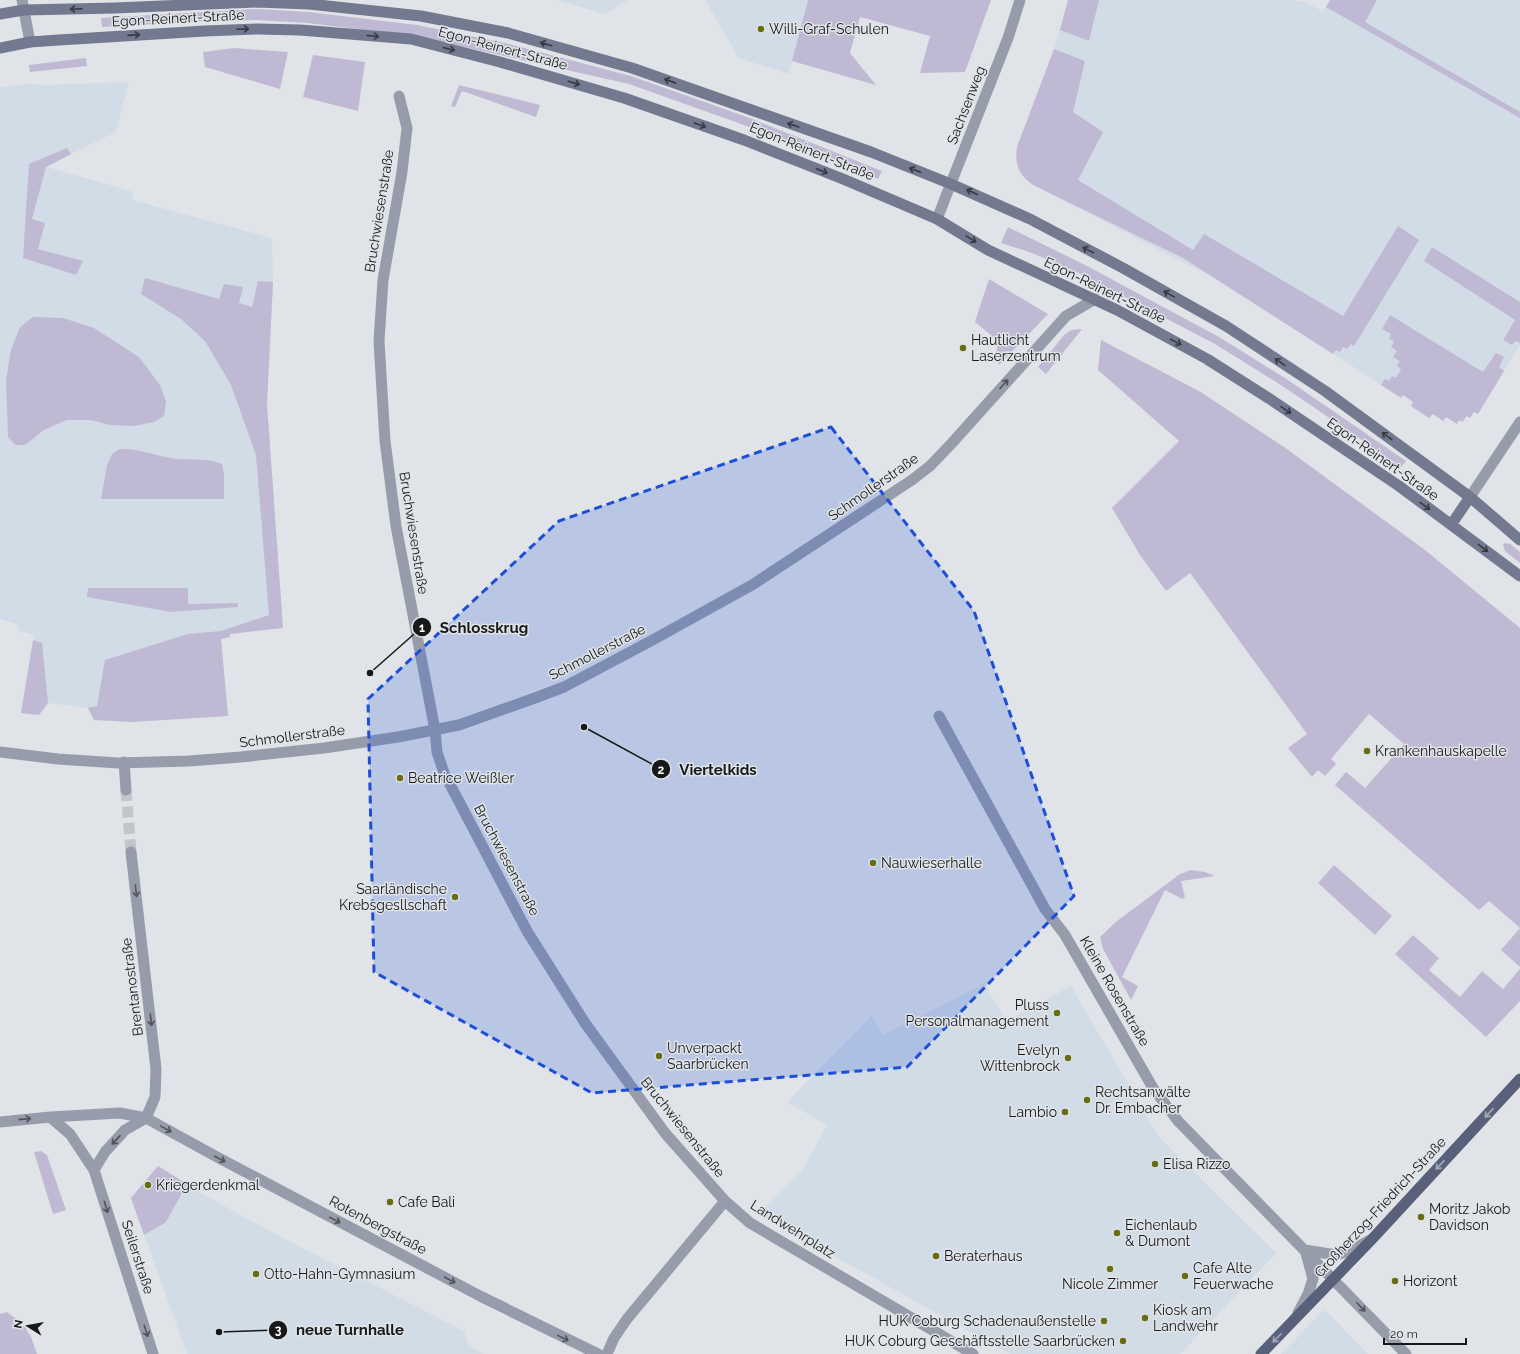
<svg xmlns="http://www.w3.org/2000/svg" width="1520" height="1354" font-family="Raleway,sans-serif">
  <style>
    .built { fill: #d1dce6 }
    .green { fill: #c0b9d3 }
    .lines { fill: none; stroke-linecap: round; stroke-linejoin: round }
    .minor-tunnel { stroke: #c2c5c9; stroke-width: 11; stroke-dasharray: 11 5.5; stroke-linecap: butt }
    .minor { stroke: #979cab; stroke-width: 11 }
    .tertiary { stroke: #979cab; stroke-width: 11 }
    .secondary { stroke: #73798e; stroke-width: 11 }
    .primary { stroke: #59607a; stroke-width: 11 }
    .oneway { stroke: #373a42 }
    .oneway2 { stroke: #50535b }
    .oneway3 { stroke: #a3a9b6 }
    .marked { fill: #1d4ed8; fill-opacity: 0.2; stroke: #1d4ed8; stroke-width: 3; stroke-dasharray: 8 5; stroke-linejoin: round }
    .poi-dot { fill: #686d12; stroke: #e0e4e8; stroke-width: 1.5 }
    .labels { text-anchor: middle; stroke-width: 3; stroke-linejoin: round; paint-order: stroke }
    .street-label { font-size: 14px; fill: #161819; stroke: #e0e4e8 }
    .poi-label { font-size: 14px; fill: #161819; stroke: #e0e4e8; text-anchor: start }
    .leader { fill: none; stroke: #161819; stroke-width: 1.5 }
    .callout-dot { fill: #161819; stroke: #e0e4e8; stroke-width: 1.5 }
    .mark-label { font-size: 12px; text-anchor: middle; font-weight: bold; fill: #fff }
    .callout-label { font-size: 15px; text-anchor: middle; font-weight: bold; fill: #161819; stroke: #e0e4e8; stroke-width: 3; stroke-linejoin: round; paint-order: stroke }
  </style>
  <rect width="100%" height="100%" fill="#e0e4e8"/>
  <path class="built" d="M556,0H628L605,14Z
    M705,0H808L789,74L739,58Z
    M1068,0H1293L1308,3L1323,12L1330,0H1520V344L1478,414L1474,412L1470,418L1467,416L1462,422L1459,420L1457,424L1446,417L1443,421L1433,414L1429,418L1411,406L1413,402L1403,395L1401,398L1371,378L1216,279L1033,185L1024,178L1016,162L1017,147L1054,49Z
    M129,82L116,132L71,154L47,167L134,192L132,200L272,238L273,282L267,404L283,628L230,634V637L221,639L228,716L132,722L94,720L88,708L48,703L39,715L21,713L34,635L19,631L17,624L0,619V87L26,84L47,85Z
    M984,984L1007,1021L1071,986L1159,1137L1276,1253L1180,1354H1010L759,1214L766,1206L802,1171L827,1125L787,1102L872,1015L883,1035Z
    M158,1166L197,1191L279,1236L464,1331L468,1344L475,1350L484,1354H187L131,1198Z
    M1324,1310L1332,1317L1368,1354H1281Z"/>
  <path class="green" d="M808,0H991L965,72L920,73L930,36L860,17L850,53L876,85L792,61Z
    M1068,0H1099L1089,41L1060,30Z
    M1330,0H1377L1365,22L1520,112V118L1326,7Z
    M257,9L308,12L417,25L505,43L631,76L747,117L882,171L878,179L744,125L629,84L416,36L307,23L257,20L204,21L102,27L101,18Z
    M234,48L288,52L280,89L205,67L203,52Z
    M1054,49L1085,61L1073,112L1103,132L1078,180L1193,250L1204,234L1343,316L1398,226L1419,240L1354,346L1351,344L1347,349L1343,347L1340,352L1336,350L1333,354L1183,258L1033,185C1018,174 1015,165 1017,147Z
    M313,55L365,62L358,111L303,97Z
    M86,58L87,66L30,72L29,65Z
    M459,85L540,105L536,117L462,91L455,107L451,106Z
    M67,148L71,154L46,167L32,219L45,223L38,249L83,261L76,275L23,258L29,164Z
    M1008,227L1087,266L1219,337L1285,378L1406,461L1401,467L1281,385L1215,344L1083,275L1032,253L1001,243Z
    M1432,247L1520,302V343L1515,341L1512,345L1503,340L1515,320L1424,261Z
    M145,278L219,299L224,284L243,287L239,303L252,307L258,281L273,282L267,404L283,628L230,634V637L221,639L228,716L132,722L94,720L88,708L97,706L105,660L188,634L221,631L269,615L256,455L231,385L205,341L181,319L141,294Z
    M989,279L1048,314L999,365L996,355L998,341L975,322Z
    M1390,315L1483,372L1496,353L1504,357L1499,367L1504,371L1478,414L1474,412L1470,418L1467,416L1462,422L1459,420L1457,424L1446,417L1443,421L1433,414L1429,418L1411,406L1413,402L1403,395L1401,398L1381,385L1385,379L1389,381L1392,376L1396,378L1401,369L1397,366L1400,361L1393,357L1397,351L1391,347L1394,342L1389,338L1391,334L1382,329Z
    M33,317L63,318L94,328L139,357L160,385L166,401L164,416L154,422L134,426L110,425L91,420H67L44,430L25,445H15L8,437L6,380L11,350L20,327Z
    M1082,329L1046,374L1038,367L1065,334L1072,330Z
    M1101,340L1199,391L1284,447L1425,550L1520,628V928L1489,901L1479,910L1335,785L1346,772L1365,788L1404,744L1369,714L1331,759L1336,764L1325,776L1318,770L1312,777L1288,748L1307,734L1190,573L1166,591L1140,555L1112,508L1179,441L1098,370Z
    M120,449C140,448 158,457 178,459C193,460 207,458 222,464L224,474V499H101L107,465L112,454Z
    M1505,543L1510,544L1520,552V563L1505,551L1503,545Z
    M88,588H188V604L238,603V607L171,612L87,597Z
    M33,640L42,643L48,703L39,715L21,713Z
    M1334,865L1392,916L1375,935L1318,883Z
    M1191,870L1205,872L1215,876L1181,881L1185,897L1182,899L1165,890L1122,977L1138,986L1131,1000L1103,949L1100,937L1117,921L1180,874Z
    M1520,928V967L1501,950Z
    M1413,935L1439,958L1429,970L1460,997L1482,971L1503,989L1520,969V1001L1486,1037L1395,954Z
    M41,1151L47,1155L66,1210L53,1214L34,1152Z
    M158,1166L187,1184L166,1222L144,1235L131,1198Z
    M7,1312C19,1322 23,1318 29,1335L30,1334L37,1354H0V1314Z"/>
  <g class="lines">
    <path class="minor-tunnel" d="M126,790L131,852"/>
    <path class="minor" d="M22,0L30,42
      M399,96L407,128L402,172L383,280L379,341L385,441L396,526L435,730L437,752L444,773L527,931L585,1023L665,1133L725,1201L750,1223L973,1354
      M937,219L1008,38L1020,0
      M939,716L1045,909L1065,935L1153,1088L1178,1121L1406,1354
      M0,752L58,759L118,763L189,761L241,757L324,748L398,737L459,725L535,698L564,687L649,642L752,585L912,480L930,466L952,443L1066,316L1095,299
      M124,762L126,790
      M131,852L156,1069L155,1097L146,1118
      M50,1117L70,1134L94,1170L153,1354
      M0,1122L50,1117L120,1113L146,1118L217,1157L480,1296L598,1354
      M94,1170L105,1152L125,1130L146,1118
      M1305,1250L1336,1255L1350,1251L1368,1241
      M1298,1313L1308,1294L1313,1279L1306,1253
      M607,1354L614,1338L627,1319L725,1201"/>
    <path class="tertiary" d="M1470,497L1520,422"/>
    <path class="secondary" d="M0,14L24,10L115,8L257,2L309,4L421,16L508,33L632,68L871,152L951,184L1030,219L1123,268L1226,326L1325,391L1470,497L1520,540
      M0,48L30,42L59,40L205,31L257,29L300,30L411,39L500,62L624,98L744,140L843,179L937,219L988,250L1117,310L1207,359L1270,399L1399,486L1520,576
      M1451,525L1470,497"/>
    <path class="primary" d="M1261,1354L1374,1237L1520,1079"/>
  </g>
  <defs><path id="oneway-shaft" d="M-6 0H5M1.5-3L5.5 0L1.5 3" fill="none" stroke-width="1.6" stroke-linecap="round" stroke-linejoin="round"/></defs>
  <g class="oneway">
    <use href="#oneway-shaft" transform="translate(76 9) rotate(178)"/>
    <use href="#oneway-shaft" transform="translate(243 29) rotate(-2)"/>
    <use href="#oneway-shaft" transform="translate(134 35) rotate(-4)"/>
    <use href="#oneway-shaft" transform="translate(373 36) rotate(5)"/>
    <use href="#oneway-shaft" transform="translate(546 44) rotate(-164)"/>
    <use href="#oneway-shaft" transform="translate(449 49) rotate(14)"/>
    <use href="#oneway-shaft" transform="translate(670 81) rotate(-161)"/>
    <use href="#oneway-shaft" transform="translate(574 83) rotate(16)"/>
    <use href="#oneway-shaft" transform="translate(700 125) rotate(20)"/>
    <use href="#oneway-shaft" transform="translate(793 125) rotate(-161)"/>
    <use href="#oneway-shaft" transform="translate(915 170) rotate(-159)"/>
    <use href="#oneway-shaft" transform="translate(822 171) rotate(21)"/>
    <use href="#oneway-shaft" transform="translate(972 192) rotate(-156)"/>
    <use href="#oneway-shaft" transform="translate(971 239) rotate(31)"/>
    <use href="#oneway-shaft" transform="translate(1088 250) rotate(-152)"/>
    <use href="#oneway-shaft" transform="translate(1169 294) rotate(-151)"/>
    <use href="#oneway-shaft" transform="translate(1176 342) rotate(28)"/>
    <use href="#oneway-shaft" transform="translate(1280 362) rotate(-146)"/>
    <use href="#oneway-shaft" transform="translate(1286 410) rotate(34)"/>
    <use href="#oneway-shaft" transform="translate(1387 436) rotate(-144)"/>
    <use href="#oneway-shaft" transform="translate(1425 506) rotate(37)"/>
    <use href="#oneway-shaft" transform="translate(1483 548) rotate(37)"/>
  </g>
  <g class="oneway2">
    <use href="#oneway-shaft" transform="translate(1004 384) rotate(-48)"/>
    <use href="#oneway-shaft" transform="translate(136 891) rotate(84)"/>
    <use href="#oneway-shaft" transform="translate(151 1020) rotate(83)"/>
    <use href="#oneway-shaft" transform="translate(25 1119) rotate(-6)"/>
    <use href="#oneway-shaft" transform="translate(166 1129) rotate(29)"/>
    <use href="#oneway-shaft" transform="translate(116 1140) rotate(133)"/>
    <use href="#oneway-shaft" transform="translate(220 1159) rotate(28)"/>
    <use href="#oneway-shaft" transform="translate(106 1207) rotate(73)"/>
    <use href="#oneway-shaft" transform="translate(335 1220) rotate(28)"/>
    <use href="#oneway-shaft" transform="translate(450 1280) rotate(28)"/>
    <use href="#oneway-shaft" transform="translate(1361 1307) rotate(46)"/>
    <use href="#oneway-shaft" transform="translate(146 1331) rotate(72)"/>
    <use href="#oneway-shaft" transform="translate(563 1338) rotate(26)"/>
  </g>
  <g class="oneway3">
    <use href="#oneway-shaft" transform="translate(1489 1113) rotate(133)"/>
    <use href="#oneway-shaft" transform="translate(1440 1165) rotate(133)"/>
    <use href="#oneway-shaft" transform="translate(1277 1338) rotate(134)"/>
  </g>
  <path class="marked" d="M831,427L974,611L1074,896L907,1067L592,1093L374,972L368,699L559,521Z"/>
  <g class="poi-dot">
    <circle cx="761" cy="29" r="4"/>
    <circle cx="963" cy="348" r="4"/>
    <circle cx="1367" cy="751" r="4"/>
    <circle cx="400" cy="778" r="4"/>
    <circle cx="873" cy="863" r="4"/>
    <circle cx="455" cy="897" r="4"/>
    <circle cx="1057" cy="1013" r="4"/>
    <circle cx="659" cy="1056" r="4"/>
    <circle cx="1068" cy="1058" r="4"/>
    <circle cx="1087" cy="1100" r="4"/>
    <circle cx="1065" cy="1112" r="4"/>
    <circle cx="1155" cy="1164" r="4"/>
    <circle cx="148" cy="1185" r="4"/>
    <circle cx="390" cy="1202" r="4"/>
    <circle cx="1421" cy="1217" r="4"/>
    <circle cx="1117" cy="1233" r="4"/>
    <circle cx="936" cy="1256" r="4"/>
    <circle cx="1110" cy="1269" r="4"/>
    <circle cx="256" cy="1274" r="4"/>
    <circle cx="1185" cy="1276" r="4"/>
    <circle cx="1395" cy="1281" r="4"/>
    <circle cx="1145" cy="1318" r="4"/>
    <circle cx="1104" cy="1321" r="4"/>
    <circle cx="1123" cy="1341" r="4"/>
  </g>
  <g class="labels">
    <g class="street-label">
      <text transform="translate(178 18) rotate(-3)" y="5">Egon-Reinert-Straße</text>
      <text transform="translate(503 48) rotate(15)" y="5">Egon-Reinert-Straße</text>
      <text transform="translate(966 105) rotate(-69)" y="5">Sachsenweg</text>
      <text transform="translate(812 151) rotate(22)" y="5">Egon-Reinert-Straße</text>
      <text transform="translate(379 211) rotate(-81)" y="5">Bruchwiesenstraße</text>
      <text transform="translate(1105 290) rotate(26)" y="5">Egon-Reinert-Straße</text>
      <text transform="translate(1383 459) rotate(35)" y="5">Egon-Reinert-Straße</text>
      <text transform="translate(873 487) rotate(-35)" y="5">Schmollerstraße</text>
      <text transform="translate(414 533) rotate(81)" y="5">Bruchwiesenstraße</text>
      <text transform="translate(597 652) rotate(-27)" y="5">Schmollerstraße</text>
      <text transform="translate(292 736) rotate(-7)" y="5">Schmollerstraße</text>
      <text transform="translate(507 860) rotate(62)" y="5">Bruchwiesenstraße</text>
      <text transform="translate(132 987) rotate(-97)" y="5">Brentanostraße</text>
      <text transform="translate(1115 991) rotate(60)" y="5">Kleine Rosenstraße</text>
      <text transform="translate(683 1127) rotate(51)" y="5">Bruchwiesenstraße</text>
      <text transform="translate(1380 1207) rotate(-47)" y="5">Großherzog-Friedrich-Straße</text>
      <text transform="translate(378 1225) rotate(28)" y="5">Rotenbergstraße</text>
      <text transform="translate(793 1229) rotate(32)" y="5">Landwehrplatz</text>
      <text transform="translate(138 1257) rotate(72)" y="5">Seilerstraße</text>
    </g>
    <g class="poi-label">
      <text x="769" y="34">Willi-Graf-Schulen</text>
      <text x="971" y="345">Hautlicht<tspan x="971" dy="16">Laserzentrum</tspan></text>
      <text x="1375" y="756">Krankenhauskapelle</text>
      <text x="408" y="783">Beatrice Weißler</text>
      <text x="881" y="868">Nauwieserhalle</text>
      <text x="447" y="894" text-anchor="end">Saarländische<tspan x="447" dy="16">Krebsgesllschaft</tspan></text>
      <text x="1049" y="1010" text-anchor="end">Pluss<tspan x="1049" dy="16">Personalmanagement</tspan></text>
      <text x="667" y="1053">Unverpackt<tspan x="667" dy="16">Saarbrücken</tspan></text>
      <text x="1060" y="1055" text-anchor="end">Evelyn<tspan x="1060" dy="16">Wittenbrock</tspan></text>
      <text x="1095" y="1097">Rechtsanwälte<tspan x="1095" dy="16">Dr. Embacher</tspan></text>
      <text x="1057" y="1117" text-anchor="end">Lambio</text>
      <text x="1163" y="1169">Elisa Rizzo</text>
      <text x="156" y="1190">Kriegerdenkmal</text>
      <text x="398" y="1207">Cafe Bali</text>
      <text x="1429" y="1214">Moritz Jakob<tspan x="1429" dy="16">Davidson</tspan></text>
      <text x="1125" y="1230">Eichenlaub<tspan x="1125" dy="16">&amp; Dumont</tspan></text>
      <text x="944" y="1261">Beraterhaus</text>
      <text x="1193" y="1273">Cafe Alte<tspan x="1193" dy="16">Feuerwache</tspan></text>
      <text x="264" y="1279">Otto-Hahn-Gymnasium</text>
      <text x="1403" y="1286">Horizont</text>
      <text x="1110" y="1289" text-anchor="middle">Nicole Zimmer</text>
      <text x="1153" y="1315">Kiosk am<tspan x="1153" dy="16">Landwehr</tspan></text>
      <text x="1096" y="1326" text-anchor="end">HUK Coburg Schadenaußenstelle</text>
      <text x="1115" y="1346" text-anchor="end">HUK Coburg Geschäftsstelle Saarbrücken</text>
    </g>
  </g>
  <path class="leader" d="M370 673L422 627M584 727L661 769M219 1332L278 1330"/>
  <g class="callout-dot">
    <circle cx="370" cy="673" r="4"/>
    <circle cx="584" cy="727" r="4"/>
    <circle cx="219" cy="1332" r="4"/>
    <circle cx="422" cy="627" r="10"/>
    <circle cx="661" cy="769" r="10"/>
    <circle cx="278" cy="1330" r="10"/>
  </g>
  <g class="mark-label">
    <text x="422" y="632">1</text>
    <text x="661" y="774">2</text>
    <text x="278" y="1334">3</text>
  </g>
  <g class="callout-label">
    <text x="484" y="633">Schlosskrug</text>
    <text x="718" y="775">Viertelkids</text>
    <text x="350" y="1335">neue Turnhalle</text>
  </g>
  <g transform="translate(28 1326) rotate(281)" stroke="#e0e4e8" stroke-width="3" paint-order="stroke">
  <path d="M0-3L7 15L0 10L-7 15Z" fill="#161819"/>
  <text y="-6" font-size="11" font-weight="bold" text-anchor="middle" fill="#161819">N</text>
  </g>
  <path d="M1384 1338v6h82v-6" fill="none" stroke="#161819" stroke-width="2"/>
  <text x="1390" y="1338" font-size="12" fill="#161819" stroke="#e0e4e8" stroke-width="3" paint-order="stroke">20 m</text>
</svg>
